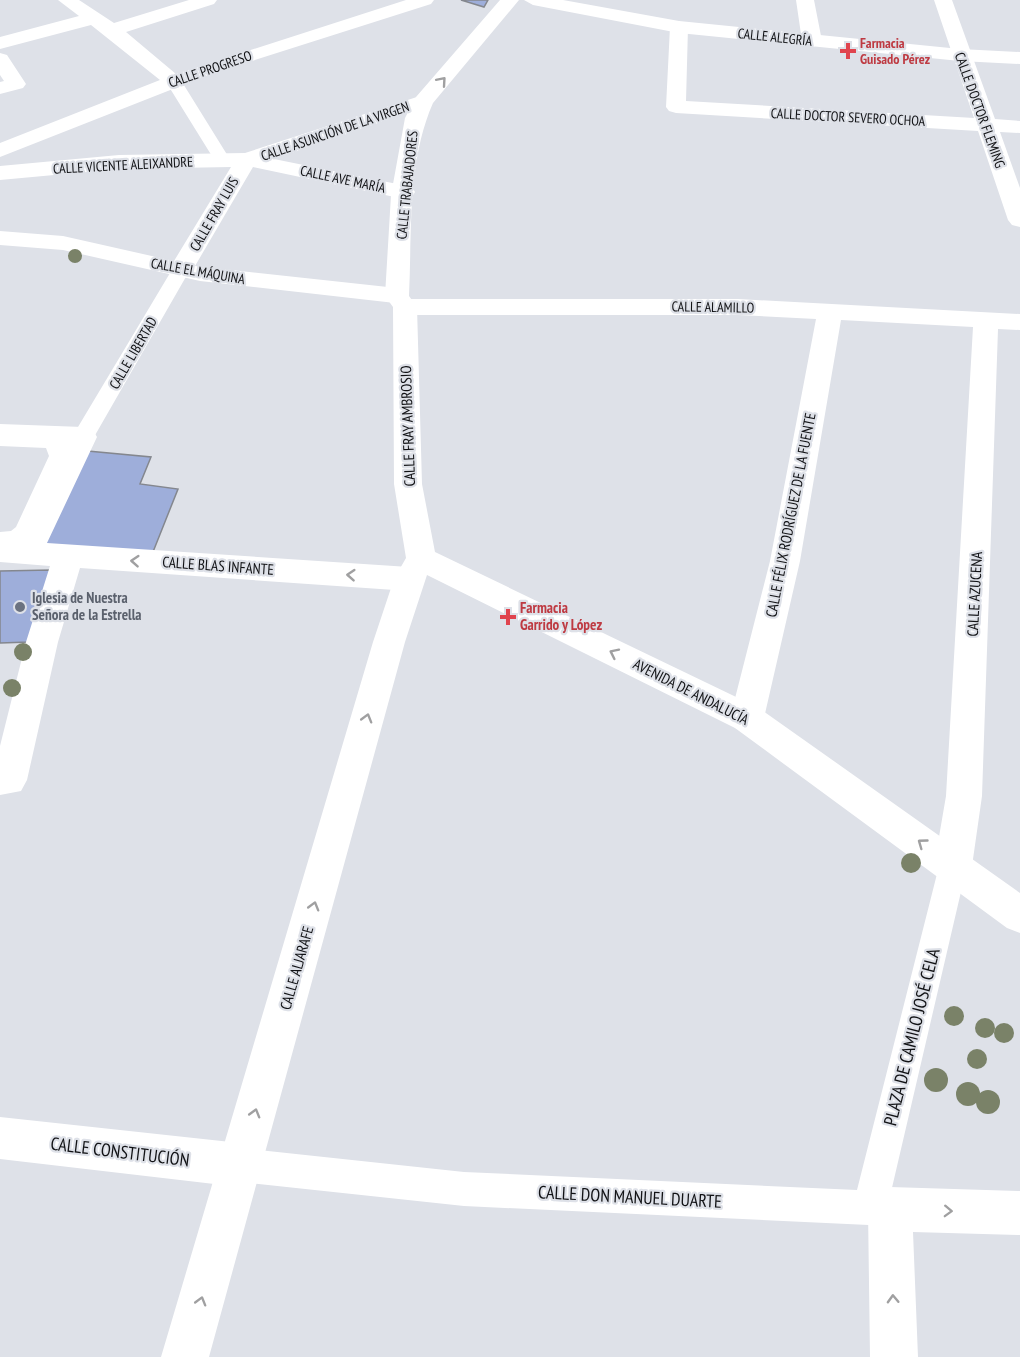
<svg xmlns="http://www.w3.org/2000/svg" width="1020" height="1357" font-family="'PT Sans Narrow',sans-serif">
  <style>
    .building { fill: #9eaeda; stroke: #84878e; stroke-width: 1.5 }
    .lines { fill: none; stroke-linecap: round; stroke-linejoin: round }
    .pedestrian { fill: #fff; fill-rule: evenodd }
    .minor { fill: #fff; fill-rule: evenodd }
    .tertiary { fill: #fff; fill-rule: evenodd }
    .tree { fill: #7a8268 }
    .oneway { stroke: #a0a0a1 }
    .health-dot { fill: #e0444e; stroke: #dee1e8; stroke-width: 2 }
    .worship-dot { fill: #6b7280; stroke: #dee1e8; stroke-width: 2 }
    .labels { text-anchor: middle; stroke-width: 4.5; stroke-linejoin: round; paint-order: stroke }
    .far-street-label { font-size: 14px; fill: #111215; stroke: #dee1e8 }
    .far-health-label { font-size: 14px; font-weight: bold; fill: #be3a42; stroke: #dee1e8; text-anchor: start }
    .street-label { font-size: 15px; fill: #111215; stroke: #dee1e8 }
    .worship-label { font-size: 15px; font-weight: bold; fill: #5b616d; stroke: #dee1e8; text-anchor: start }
    .health-label { font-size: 15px; font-weight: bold; fill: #be3a42; stroke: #dee1e8; text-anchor: start }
    .near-street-label { font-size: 18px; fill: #111215; stroke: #dee1e8 }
  </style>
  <rect width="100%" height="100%" fill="#dee1e8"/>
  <path class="building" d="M461,0H488L484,7Z
    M77,450L151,457L140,484L178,489L149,562L28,551Z
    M51,570L29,642L0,643V571Z"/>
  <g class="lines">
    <path class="pedestrian" d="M174,77L182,82L231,161L229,165H217L215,161L166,82Z
      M182,262L191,268L94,437L91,442L83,444L75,442L72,437L173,268Z
      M0,432C24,432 67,425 71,456L33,538L25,545L0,550V532L11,531L16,527L49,456L46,448L0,446Z
      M953,853L963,857L967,866L891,1192L902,1197L907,1209L902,1221L890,1226L464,1206L240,1182L228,1177L223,1165L228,1153L240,1148L464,1172L857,1190L939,866L943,857Z"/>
    <path class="minor" d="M58,0H79L114,23L189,0H217L214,4L126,32L176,74L406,0H434L431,4L211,74L0,157V143L160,80L91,25L0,49V37L79,16Z
      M796,0H814L822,41L819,45L812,47L802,41Z
      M934,0H952L995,119L1020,121V133L1000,132L1020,188V227L1012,225L1008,220L978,131L676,113L669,111L666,107L670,27L679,21L688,27L686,101L974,118Z
      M0,53L7,55L26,84L23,88L0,94V82L4,81L0,75Z
      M423,95L430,97L433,101L430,105L274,159L412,187L415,192L412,197L404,199L253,167L195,266L397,288L406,291L409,296L407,299H738L1020,314V330L998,329L982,796L972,866L966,878L953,883L940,878L934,866L946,796L973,327L841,320L800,561L764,718L759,728L747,732L735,728L730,718L770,561L816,319L738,315H405L396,312L393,307L395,303L200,281L63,250L0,245V231L63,236L174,261L231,167L119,169L0,180V166L119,155L245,153Z
      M0,424L83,427L93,430L97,437L47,543L409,567L420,571L424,579L420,587L409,591L80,568L58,642L27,780L21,791L0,795V746L26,642L50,566L0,562V540L18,541L65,446L0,444Z
      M0,1117L240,1143L255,1150L262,1165L255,1180L240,1187L0,1159Z
      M890,1187L1020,1191V1235L913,1232L918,1357H870L868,1209L874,1193Z"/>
    <path class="tertiary" d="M500,0H519L433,103C407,162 412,233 409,296L417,307L422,484L435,552L759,708L1020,893V933L1007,928L735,728L427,575L405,642L209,1357H161L373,642L394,579L406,558L394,484L393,307L385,296L391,195L405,118L416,97Z
      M524,0H563L679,21L960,49L1020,52V64L960,61L679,33L533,5Z"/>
  </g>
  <g class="tree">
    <circle cx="75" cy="256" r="7"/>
    <circle cx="23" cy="652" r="9"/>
    <circle cx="12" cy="688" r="9"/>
    <circle cx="911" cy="863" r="10"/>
    <circle cx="954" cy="1016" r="10"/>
    <circle cx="985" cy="1028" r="10"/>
    <circle cx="1004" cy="1033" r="10"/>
    <circle cx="977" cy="1059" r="10"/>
    <circle cx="936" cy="1080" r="12"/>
    <circle cx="968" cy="1094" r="12"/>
    <circle cx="988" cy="1102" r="12"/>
  </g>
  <defs><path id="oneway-chevron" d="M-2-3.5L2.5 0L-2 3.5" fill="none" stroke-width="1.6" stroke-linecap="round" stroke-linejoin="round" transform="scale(1.5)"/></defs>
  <g class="oneway">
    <use href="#oneway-chevron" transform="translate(442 81) rotate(-49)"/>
    <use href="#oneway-chevron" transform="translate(135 561) rotate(-176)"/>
    <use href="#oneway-chevron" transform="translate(351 575) rotate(-176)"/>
    <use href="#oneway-chevron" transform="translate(614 653) rotate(-154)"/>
    <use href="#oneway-chevron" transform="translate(367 718) rotate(-74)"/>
    <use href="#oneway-chevron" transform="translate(922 843) rotate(-144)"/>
    <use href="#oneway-chevron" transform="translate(314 906) rotate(-74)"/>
    <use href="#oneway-chevron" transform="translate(255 1113) rotate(-74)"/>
    <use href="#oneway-chevron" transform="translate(948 1211) rotate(2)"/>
    <use href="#oneway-chevron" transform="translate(893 1299) rotate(-92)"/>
    <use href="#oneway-chevron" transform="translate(201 1301) rotate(-74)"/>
  </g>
  <g class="health-dot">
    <path d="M845 42h6v6h6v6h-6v6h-6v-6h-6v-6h6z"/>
    <path d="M505 608h6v6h6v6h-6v6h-6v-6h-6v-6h6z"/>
  </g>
  <circle class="worship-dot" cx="20" cy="607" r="6"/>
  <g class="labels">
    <g class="far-street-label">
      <text transform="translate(775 37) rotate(6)" y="5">CALLE ALEGRÍA</text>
      <text transform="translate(210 69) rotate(-19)" y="5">CALLE PROGRESO</text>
      <text transform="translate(980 110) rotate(70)" y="5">CALLE DOCTOR FLEMING</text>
      <text transform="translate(848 117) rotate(3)" y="5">CALLE DOCTOR SEVERO OCHOA</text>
      <text transform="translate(335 131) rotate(-19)" y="5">CALLE ASUNCIÓN DE LA VIRGEN</text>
      <text transform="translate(123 165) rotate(-3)" y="5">CALLE VICENTE ALEIXANDRE</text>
      <text transform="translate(343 179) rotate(12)" y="5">CALLE AVE MARÍA</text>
      <text transform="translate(407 185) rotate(-84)" y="5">CALLE TRABAJADORES</text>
      <text transform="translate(214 214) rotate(-60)" y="5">CALLE FRAY LUIS</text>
      <text transform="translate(198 271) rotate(10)" y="5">CALLE EL MÁQUINA</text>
      <text transform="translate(713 307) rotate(1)" y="5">CALLE ALAMILLO</text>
      <text transform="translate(133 353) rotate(-60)" y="5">CALLE LIBERTAD</text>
    </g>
    <g class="far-health-label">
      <text x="860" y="48">Farmacia<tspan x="860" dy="16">Guisado Pérez</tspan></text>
    </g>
    <g class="street-label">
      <text transform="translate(408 426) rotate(-92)" y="5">CALLE FRAY AMBROSIO</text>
      <text transform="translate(791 515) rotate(-79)" y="5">CALLE FÉLIX RODRÍGUEZ DE LA FUENTE</text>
      <text transform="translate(218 566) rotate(4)" y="5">CALLE BLAS INFANTE</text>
      <text transform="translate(975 594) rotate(-87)" y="5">CALLE AZUCENA</text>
      <text transform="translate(691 692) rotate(27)" y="5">AVENIDA DE ANDALUCÍA</text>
      <text transform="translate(297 968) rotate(-74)" y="5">CALLE ALJARAFE</text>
    </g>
    <g class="worship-label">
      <text x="32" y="603">Iglesia de Nuestra<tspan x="32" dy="17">Señora de la Estrella</tspan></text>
    </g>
    <g class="health-label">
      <text x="520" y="613">Farmacia<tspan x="520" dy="17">Garrido y López</tspan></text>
    </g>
    <g class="near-street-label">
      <text transform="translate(912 1037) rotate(-76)" y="6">PLAZA DE CAMILO JOSÉ CELA</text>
      <text transform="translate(120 1152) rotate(7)" y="6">CALLE CONSTITUCIÓN</text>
      <text transform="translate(630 1197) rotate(3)" y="6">CALLE DON MANUEL DUARTE</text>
    </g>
  </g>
</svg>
